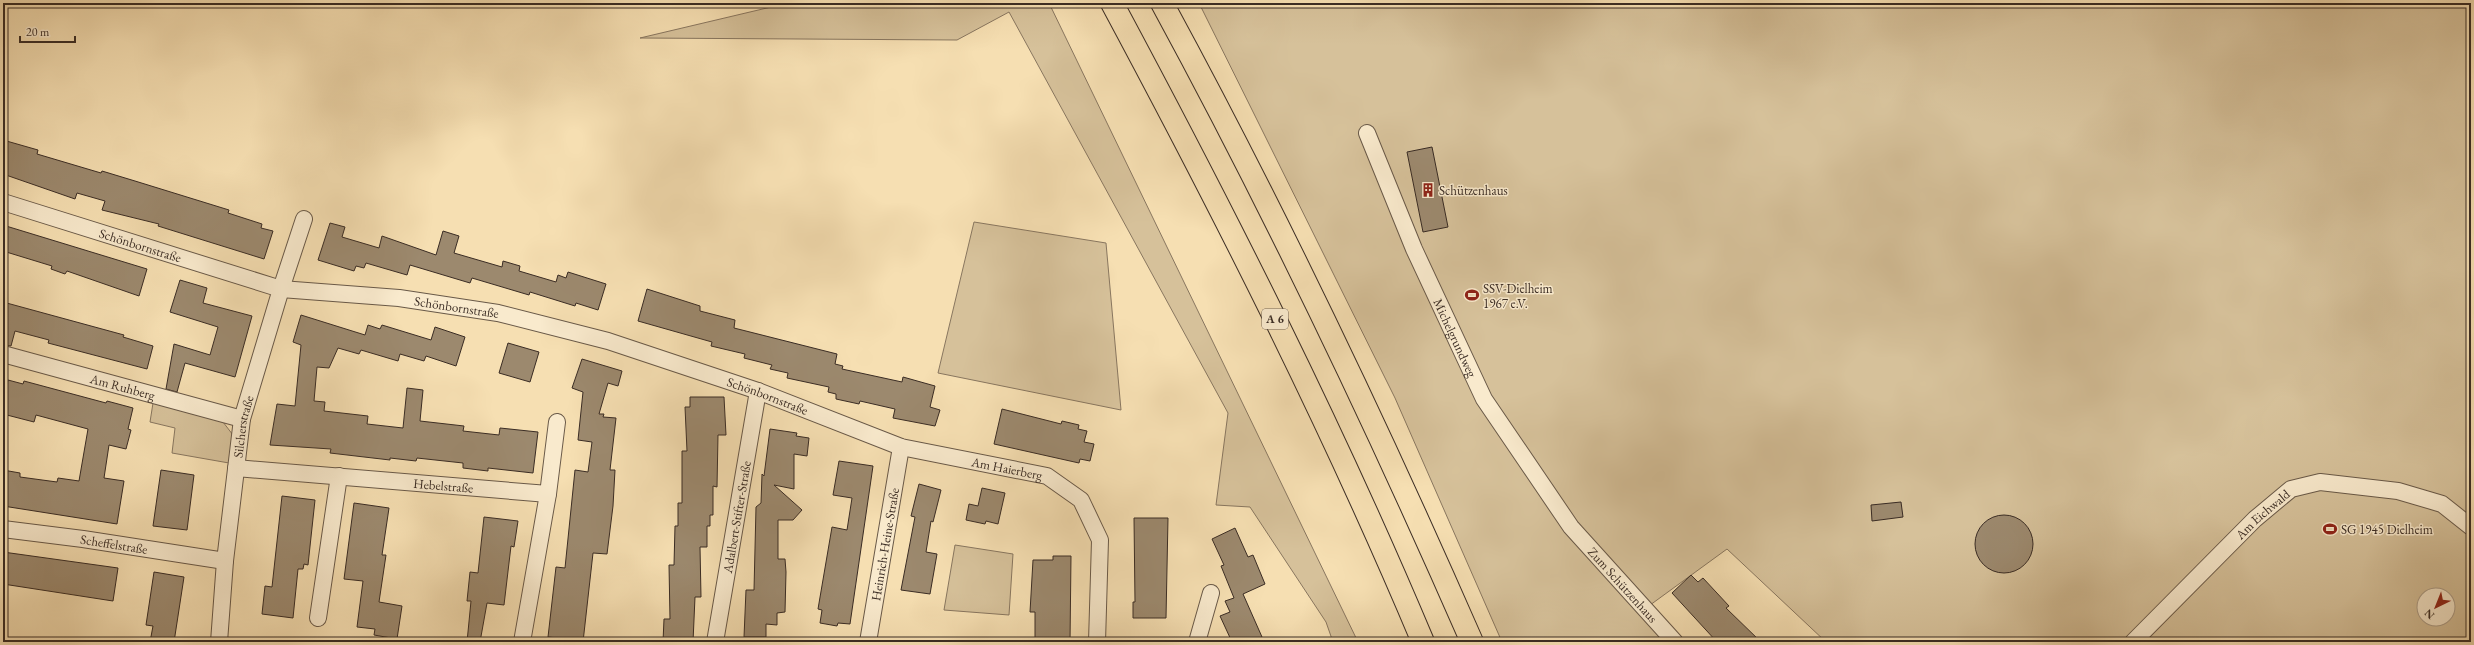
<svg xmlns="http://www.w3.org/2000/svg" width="2474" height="645" font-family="'EB Garamond',serif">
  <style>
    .green { fill: #d6c19a; stroke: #88765f; fill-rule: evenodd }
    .building { fill: #9c896e; stroke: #3a2c24 }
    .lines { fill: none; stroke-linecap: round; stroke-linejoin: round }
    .street-casing { stroke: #695948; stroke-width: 18 }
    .highway-casing { stroke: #3a2c24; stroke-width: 24 }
    .street { stroke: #f9eacd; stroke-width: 16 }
    .highway { stroke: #f6dfb2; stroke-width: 22 }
    .labels { text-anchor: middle; stroke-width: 3; stroke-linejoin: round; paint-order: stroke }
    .shield { fill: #f9eacd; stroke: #736557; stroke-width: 1 }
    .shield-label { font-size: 12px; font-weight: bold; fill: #3a2c24 }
    .poi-label { font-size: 13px; fill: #3a2c24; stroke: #f9eacd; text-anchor: start }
    .street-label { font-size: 13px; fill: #3a2c24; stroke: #f9eacd }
  </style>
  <rect width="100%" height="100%" fill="#f6dfb2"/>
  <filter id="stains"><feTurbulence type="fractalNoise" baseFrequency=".005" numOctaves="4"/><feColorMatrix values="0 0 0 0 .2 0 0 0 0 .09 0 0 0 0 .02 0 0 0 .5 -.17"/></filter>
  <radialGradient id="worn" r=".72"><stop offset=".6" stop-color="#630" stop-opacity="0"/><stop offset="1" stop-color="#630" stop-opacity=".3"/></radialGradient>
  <path class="green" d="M788,3H1049L1358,642H1333L1326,622L1250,507L1216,505L1228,413L1009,12L957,40L640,38Z
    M1199,3H2471V642H1826L1727,549L1646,608L1670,642H1502L1395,398ZM2424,595H2448V619H2424Z
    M974,222L1106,243L1121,410L938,373Z
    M153,403L223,422L233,435L229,463L172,453L175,428L150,422Z
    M955,545L1013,554L1009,615L944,610Z"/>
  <path class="building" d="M3,140L38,150L37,154L101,173L102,171L135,181L229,210L228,213L262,224L261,228L273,231L264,259L158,226L159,224L102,210L105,201L77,193L75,199L3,174Z
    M1432,147L1448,227L1423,232L1407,152Z
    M330,223L345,227L342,237L379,248L382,236L436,255L443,231L459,236L454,253L502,267L503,261L520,266L519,271L556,282L558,275L566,278L568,272L606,284L598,310L576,303L575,306L530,292L529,295L472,278L470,283L410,265L407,275L366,263L364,268L356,266L354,271L318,260Z
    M6,226L147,269L139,296L67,271L65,274L51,269L52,266L3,251V237Z
    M180,280L207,288L203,303L252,316L235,377L185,363L177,392L166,389L174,344L210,355L218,327L170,312Z
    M647,289L700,306V311L735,320L734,328L837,354L835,364L843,366L842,369L902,382L903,377L935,386L930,407L940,410L935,426L893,418L895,409L860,401L859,404L836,399V394L828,392L829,387L787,378L788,373L770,369L772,365L744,358L745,354L711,346L712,342L638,321Z
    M3,302L124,335L123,337L153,346L147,369L48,343L49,340L15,331L11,346L3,345Z
    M301,315L365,335L368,325L380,329L382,325L431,340L435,327L465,337L456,366L426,356L424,361L400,354L398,361L361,350L359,354L338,348L329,368L317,367L314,401L325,402L324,411L368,416L367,424L403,428L407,388L423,390L420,421L464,426L463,431L499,435L500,428L538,432L533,473L488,468V471L463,468V463L417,458L416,461L390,458V460L330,453L331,449L270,445L277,404L295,406L301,345L293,342Z
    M508,343L539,352L530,382L499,373Z
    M582,359L622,371L618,386L608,383L599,414H604L603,417L616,418L610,470H615L613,506L607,554L593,553L583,642H568V639L548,637L556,567L565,568L575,470L588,472L592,442L578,440L583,392L572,388Z
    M8,380L23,384L24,381L106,403L107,401L133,408L128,429L131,430L126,449L109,445L104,478L124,481L117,524L3,506V470L20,473V477L57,482L58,478L79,481L88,429L36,415L34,422L3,414V401Z
    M690,397H724L726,435H718L717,487L713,486V515H710V526H707V547H700L701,597H695L693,642H663L664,619H670L669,565H674L675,526H678V503H682V451H687L685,407H690Z
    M1002,409L1061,424L1062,421L1079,425L1078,429L1087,431L1084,442L1094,444L1090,461L1080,459L1079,463L994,444Z
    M770,429L797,433L796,436L809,438L807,456L794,454V489L774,485L802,510L793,520H778V559H785L786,572L785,612L777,613V625L766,624V637H744L746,590H754L756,507L761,503L762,474L764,476Z
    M839,461L873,466L850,624L838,623L837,626L820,623L822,610L818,609L832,527L847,530L852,498L833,495Z
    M161,470L194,475L187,530L153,526Z
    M919,484L941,490L933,522L931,521L926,552L937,554L930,594L901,590L915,517L911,516Z
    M982,488L1005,493L998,524L986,521L985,524L966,520L969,504L978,506Z
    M282,496L315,500L308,565L304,564L303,569H298L293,618L262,614L265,586L272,587Z
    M1901,502L1903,517L1872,521L1871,505Z
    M354,503L389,508L382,555H386L379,602L402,606L397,639L374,635L375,629L357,627L363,581L344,579Z
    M1975 544a29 29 0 1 1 58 0a29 29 0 1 1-58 0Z
    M484,517L518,521L514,547L511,546L504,605L487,603L480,642H467L471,601H467L470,572L478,573Z
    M1134,518H1168L1166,618H1133V602H1135Z
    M1235,528L1248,557L1253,555L1265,584L1243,594L1262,637L1250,642H1232L1220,616L1230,612L1225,601L1234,598L1221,566L1224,565L1212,539Z
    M3,552L118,568L113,601L3,584Z
    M1053,556H1071L1070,642H1035V612H1030L1033,560H1053Z
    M154,572L184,577L174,642H150L153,626L146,625Z
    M1691,575L1698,582L1703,578L1729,606L1726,608L1761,642H1717L1672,593Z"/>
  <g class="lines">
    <defs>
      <g id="street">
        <path id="s1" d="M1367,133L1414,249L1484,399L1571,527L1675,642"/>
        <path id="s2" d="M3,202L281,289L399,298L498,313L608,341L758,391L901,447L1047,476L1081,500L1100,540L1097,642"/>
        <path id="s3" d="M3,354L242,419"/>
        <path id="s4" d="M236,468L548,494L557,422"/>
        <path id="s5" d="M3,529L83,539L225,561"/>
        <path d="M318,618L339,476"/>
        <path id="s6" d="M219,642L225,561L242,419L281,289L304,219"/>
        <path d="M522,642L548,494"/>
        <path id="s7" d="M715,642L758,391"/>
        <path id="s8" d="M868,642L901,447"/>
        <path d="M1197,642L1211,593"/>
        <path id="s9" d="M2133,642L2255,519L2291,489L2320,482L2398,491L2442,504L2471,527"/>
      </g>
      <path id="highway" d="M1112,3C1224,212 1331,423 1423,642
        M1162,3C1275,211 1377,425 1472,642"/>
    </defs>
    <use href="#street" class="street-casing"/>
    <use href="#highway" class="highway-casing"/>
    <use href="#street" class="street"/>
    <use href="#highway" class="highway"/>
  </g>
  <defs>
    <symbol id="building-bare" viewBox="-9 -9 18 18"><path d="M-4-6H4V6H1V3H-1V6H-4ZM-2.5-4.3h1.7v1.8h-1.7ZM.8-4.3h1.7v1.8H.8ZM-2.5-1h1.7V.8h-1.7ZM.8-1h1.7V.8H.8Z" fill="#8f2418" stroke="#f9eacd" stroke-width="2.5" paint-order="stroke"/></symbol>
    <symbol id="stadium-bare" viewBox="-9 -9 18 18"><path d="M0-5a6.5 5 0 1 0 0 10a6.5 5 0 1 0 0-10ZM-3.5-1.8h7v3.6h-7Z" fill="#8f2418" stroke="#f9eacd" stroke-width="2.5" paint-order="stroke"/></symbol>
  </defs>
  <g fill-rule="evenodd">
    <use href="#building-bare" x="1418" y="180" width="20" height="20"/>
    <use href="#stadium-bare" x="1462" y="285" width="20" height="20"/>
    <use href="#stadium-bare" x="2320" y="519" width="20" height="20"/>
  </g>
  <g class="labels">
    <rect class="shield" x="1262" y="309" width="26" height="20" rx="3"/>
    <g class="shield-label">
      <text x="1275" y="323">A 6</text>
    </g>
    <g class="poi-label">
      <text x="1439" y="195">Schützenhaus</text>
      <text x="1483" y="293">SSV-Dielheim<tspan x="1483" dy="15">1967 e.V.</tspan></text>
      <text x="2341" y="534">SG 1945 Dielheim</text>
    </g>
    <g class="street-label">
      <text dy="5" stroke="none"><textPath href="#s2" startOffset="144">Schönbornstraße</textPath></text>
      <text dy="5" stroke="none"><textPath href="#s2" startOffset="468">Schönbornstraße</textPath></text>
      <text dy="5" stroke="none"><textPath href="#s1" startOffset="223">Michelgrundweg</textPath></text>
      <text dy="5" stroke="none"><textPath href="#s3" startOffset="124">Am Ruhberg</textPath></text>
      <text dy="5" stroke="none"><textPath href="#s2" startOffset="792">Schönbornstraße</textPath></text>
      <text dy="5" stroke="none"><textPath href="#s6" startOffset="217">Silcherstraße</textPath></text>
      <text dy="5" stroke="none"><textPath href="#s2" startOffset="1043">Am Haierberg</textPath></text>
      <text dy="5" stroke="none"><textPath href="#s4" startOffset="208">Hebelstraße</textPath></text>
      <text dy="5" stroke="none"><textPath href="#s9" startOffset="182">Am Eichwald</textPath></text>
      <text dy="5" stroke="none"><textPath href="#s7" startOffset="127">Adalbert-Stifter-Straße</textPath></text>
      <text dy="5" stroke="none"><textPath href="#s5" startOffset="112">Scheffelstraße</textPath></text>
      <text dy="5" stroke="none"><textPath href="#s8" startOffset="99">Heinrich-Heine-Straße</textPath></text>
      <text dy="5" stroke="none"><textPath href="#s1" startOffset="523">Zum Schützenhaus</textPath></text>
    </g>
  </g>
  <rect width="2474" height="645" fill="none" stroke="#f6dfb2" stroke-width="16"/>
  <rect x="4" y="4" width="2466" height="637" fill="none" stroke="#3a2c24" stroke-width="2"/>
  <rect x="8" y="8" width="2458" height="629" fill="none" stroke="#3a2c24"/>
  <g transform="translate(2436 607) rotate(223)"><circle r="19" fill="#f9eacd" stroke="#ad9e89"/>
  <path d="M0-3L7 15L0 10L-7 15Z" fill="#8f2418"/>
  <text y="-6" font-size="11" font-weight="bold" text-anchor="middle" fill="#3a2c24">N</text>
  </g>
  <path d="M20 36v6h55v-6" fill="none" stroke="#3a2c24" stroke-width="2"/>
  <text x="26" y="36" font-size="12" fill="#3a2c24" stroke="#f9eacd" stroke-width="3" paint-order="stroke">20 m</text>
  <rect width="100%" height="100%" filter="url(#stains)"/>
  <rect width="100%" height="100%" fill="url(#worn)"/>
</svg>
